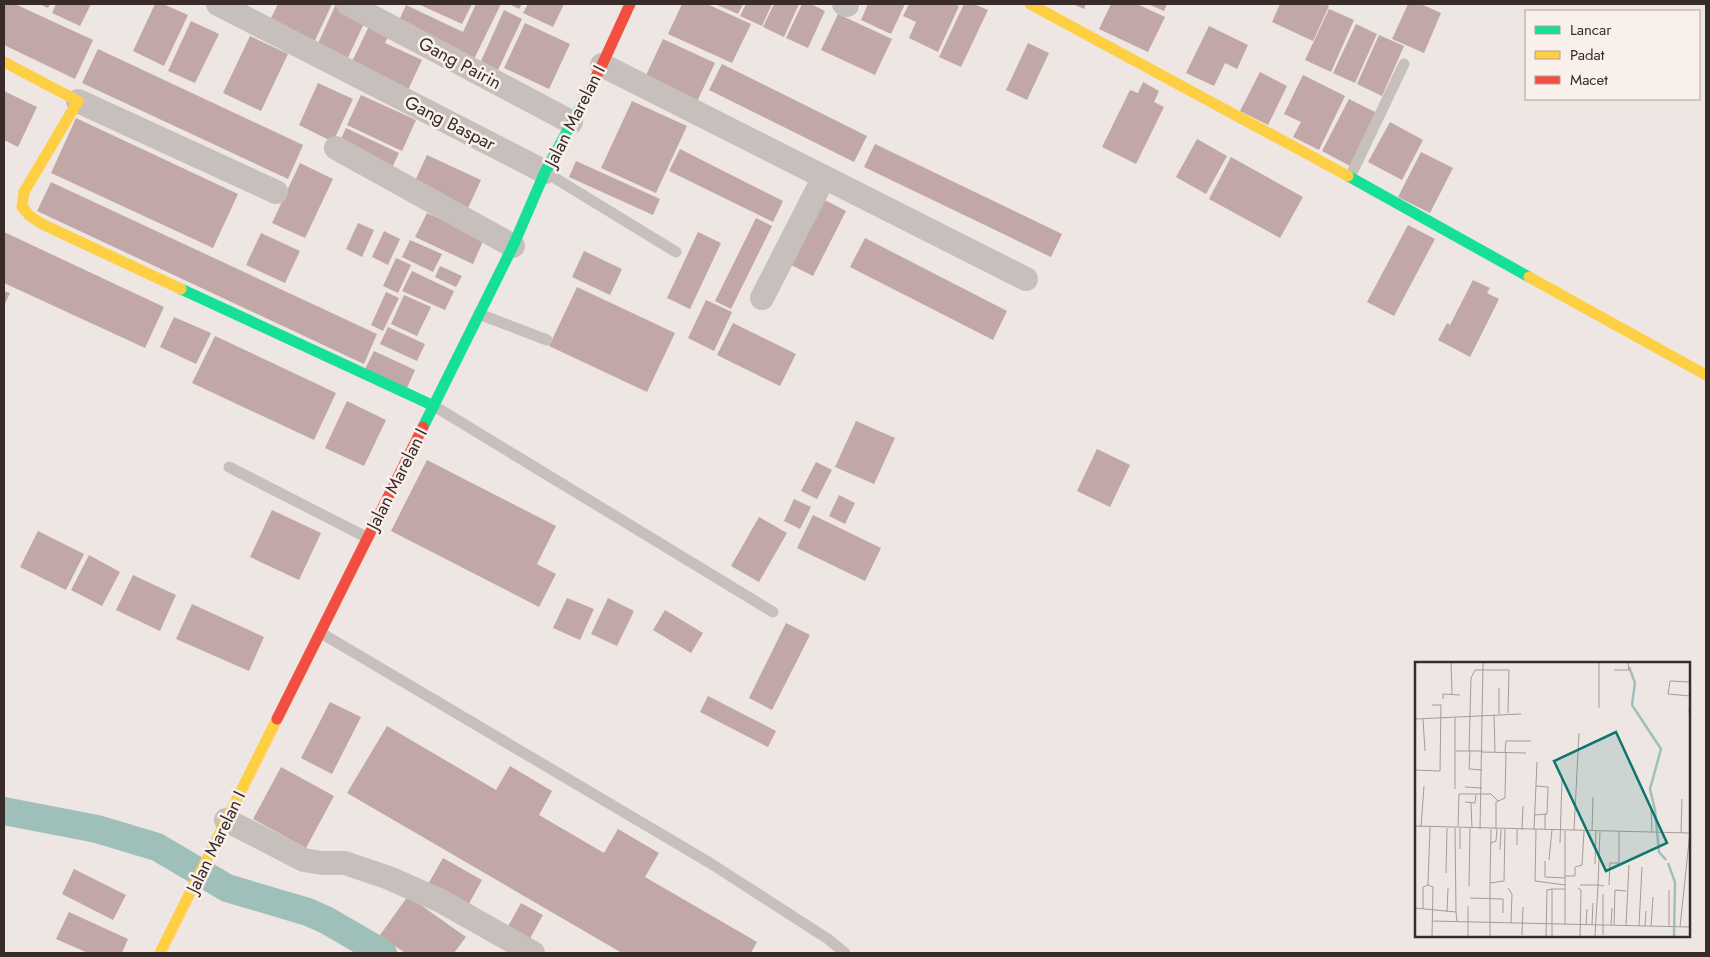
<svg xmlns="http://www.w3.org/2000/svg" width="1710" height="957" font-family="Jost,sans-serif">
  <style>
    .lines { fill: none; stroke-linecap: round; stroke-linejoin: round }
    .canal { stroke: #9fc0ba; stroke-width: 28 }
    .building { fill: #c1a7a5 }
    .lane { stroke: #c7bfbc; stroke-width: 11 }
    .street { stroke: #c7bfbc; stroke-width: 24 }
    .fast { stroke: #16e098; stroke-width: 11 }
    .slow { stroke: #ffcf43; stroke-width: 11 }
    .jam { stroke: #f24e42; stroke-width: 11 }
    .labels { text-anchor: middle; stroke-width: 5; stroke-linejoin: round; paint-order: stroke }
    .street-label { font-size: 18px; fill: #392b29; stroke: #faf0eb }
    .inset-river { fill: none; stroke: #9fc0ba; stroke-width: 2.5 }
    .inset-road { fill: none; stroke: #a69b99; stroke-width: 1 }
    .view { fill: #0f766e; fill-opacity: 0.15; stroke: #0f766e; stroke-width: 2.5 }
    .inset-edge { fill: none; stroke: #392b29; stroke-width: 2.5 }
  </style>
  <rect width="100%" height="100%" fill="#eee6e3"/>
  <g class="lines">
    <path class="canal" d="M4,811L97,829L157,847L227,888L308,912L326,920L383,953"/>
  </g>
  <path class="building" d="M4,4H15L93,40L75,79L4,45Z
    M39,4H50L48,8Z
    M56,4H91L80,26L52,13Z
    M155,4H163L188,15L164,66L133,51Z
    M278,4H332L312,47L267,26Z
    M336,4L367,17L345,64L315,50Z
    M418,4H472L462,24Z
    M476,4H501L473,61L397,25L406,5L463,32Z
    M509,4H522L519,9Z
    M528,4H564L553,27L523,13Z
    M682,4H707L751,24L732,63L668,34Z
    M715,4H743L738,14Z
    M746,4H772L762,26L740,16Z
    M774,4H799L784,37L763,27Z
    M802,4H811L825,11L808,48L786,38Z
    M868,4H905L891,34L861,20Z
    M909,4H953L959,6L938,52L909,38L916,22L903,16Z
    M964,4H974L988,10L961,67L939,57Z
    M1073,4H1086L1084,9Z
    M1111,4H1137L1165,17L1148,52L1099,29Z
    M1148,4H1167L1164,11Z
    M1280,4H1324L1329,6L1313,41L1272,22Z
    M1408,4H1421L1441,13L1424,53L1392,39Z
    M1329,9L1354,20L1331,72L1305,60Z
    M504,10L522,19L498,70L481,61Z
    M838,14L892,39L875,75L821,50Z
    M191,21L219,34L195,83L168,71Z
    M525,23L570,44L549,89L504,68Z
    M1356,24L1377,34L1355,83L1333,73Z
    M369,26L389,35L385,43L422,60L407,92L350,66Z
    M1209,26L1248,45L1237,69L1225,63L1214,86L1186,73Z
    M1379,35L1404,46L1382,96L1357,84Z
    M250,36L288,54L261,111L223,93Z
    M663,39L715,63L694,108L642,84Z
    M1028,43L1049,53L1027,100L1006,90Z
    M98,49L303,145L288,179L82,83Z
    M722,64L867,136L854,162L709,90Z
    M1260,72L1287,86L1268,125L1240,111Z
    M1303,75L1345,96L1319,150L1293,137L1301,122L1284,114Z
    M1143,82L1159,91L1154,102L1164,107L1136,164L1102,147L1130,90L1138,93Z
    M318,83L353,99L333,142L299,125Z
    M4,91L37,107L18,147L4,140Z
    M361,95L416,120L402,151L347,125Z
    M1349,99L1377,113L1350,166L1322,151Z
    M632,101L687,126L656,193L601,168Z
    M76,118L238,194L213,248L51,173Z
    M1390,122L1423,140L1402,180L1368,162Z
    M346,128L399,153L391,170L338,145Z
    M1197,139L1227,156L1206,194L1176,177Z
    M875,144L1062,234L1051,257L864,167Z
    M680,149L783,201L773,222L669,171Z
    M1421,152L1453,168L1430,213L1398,197Z
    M427,155L481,180L467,210L413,185Z
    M1231,157L1303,197L1280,238L1209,199Z
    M576,161L660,199L653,215L569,177Z
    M300,163L333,179L305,238L272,223Z
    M51,182L377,334L364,364L37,211Z
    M821,198L846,211L813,276L787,263Z
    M427,213L484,239L473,264L415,237Z
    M756,218L772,226L731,309L715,301Z
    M358,223L374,230L362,257L346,249Z
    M1408,225L1435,239L1394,316L1367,302Z
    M384,231L400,239L388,265L372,257Z
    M4,232L164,307L145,348L4,283Z
    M698,232L721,243L690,309L667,298Z
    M261,233L300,251L285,283L246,265Z
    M865,238L1007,311L993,340L850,267Z
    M410,240L442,254L433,272L402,257Z
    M584,251L622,269L610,295L572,277Z
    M396,258L411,265L398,293L383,286Z
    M440,266L462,276L456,287L435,277Z
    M412,271L454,291L445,310L402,291Z
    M1473,280L1490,288L1487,293L1499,299L1470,357L1438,340L1447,323L1450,325Z
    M577,287L675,333L647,392L549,346Z
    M4,291L10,293L4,306Z
    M386,292L399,298L383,331L371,325Z
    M404,295L431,307L417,336L391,324Z
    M706,300L732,312L714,351L688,338Z
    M174,317L211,333L196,364L160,347Z
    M733,323L796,354L780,386L717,355Z
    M388,327L425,344L417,361L380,344Z
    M215,336L336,393L314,440L192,383Z
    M374,351L415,370L406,390L364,371Z
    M347,401L386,420L364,466L325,448Z
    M856,421L895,438L874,484L835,467Z
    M1097,449L1130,465L1110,507L1077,491Z
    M427,460L556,526L537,564L556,574L539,607L391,531Z
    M816,462L832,470L817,499L801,491Z
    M839,495L855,503L845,524L829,516Z
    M794,499L811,507L800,529L784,521Z
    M272,510L321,533L299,580L250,557Z
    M813,515L881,548L865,581L797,548Z
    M759,517L787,533L759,582L731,566Z
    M38,531L84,554L66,590L20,567Z
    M89,555L120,572L102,606L71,590Z
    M133,575L176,595L160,631L116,610Z
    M567,598L594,609L580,640L553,628Z
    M608,598L634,611L617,646L591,634Z
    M192,604L264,637L249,671L176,639Z
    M665,610L703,633L691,653L653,630Z
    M786,623L810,635L772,710L749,698Z
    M708,696L776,731L768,747L700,712Z
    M330,702L361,717L332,774L301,758Z
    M387,726L496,790L510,766L552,791L539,815L604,853L618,829L659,853L645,877L757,942L751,953H622L347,793Z
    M281,767L334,796L306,848L253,819Z
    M443,858L482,880L466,909L427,886Z
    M74,869L126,895L113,920L62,894Z
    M408,896L466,937L454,953H405L380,935Z
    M521,903L543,915L528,942L506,930Z
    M69,912L128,939L122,953H88L56,939Z"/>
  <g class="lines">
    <path class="lane" d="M545,172L676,252
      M1350,177L1404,64
      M479,314L547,340
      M434,406L773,612
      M229,467L368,538
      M321,633L710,863L828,939L845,953"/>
    <path class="street" d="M218,4L545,172
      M348,4L571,122
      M844,4L847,5
      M602,65L1026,279
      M78,101L276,192
      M336,148L513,246
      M762,298L824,177
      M226,820L304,860L322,863H345L389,878L441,901L533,953"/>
    <path class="fast" d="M1348,176L1529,277
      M181,289L434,406
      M423,427L513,246L545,172L584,100"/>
    <path class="slow" d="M1030,4L1348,176
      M4,62L78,101L24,192L22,207L30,216L42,224L181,289
      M1529,277L1706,375
      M160,953L277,719"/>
    <path class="jam" d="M584,100L602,65L630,4
      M277,719L423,427"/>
  </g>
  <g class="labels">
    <g class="street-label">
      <text transform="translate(460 63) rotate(28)" y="6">Gang Pairin</text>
      <text transform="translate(575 116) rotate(-63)" y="6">Jalan Marelan I</text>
      <text transform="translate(450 123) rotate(27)" y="6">Gang Baspar</text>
      <text transform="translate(397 479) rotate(-63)" y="6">Jalan Marelan I</text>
      <text transform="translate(216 842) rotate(-64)" y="6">Jalan Marelan I</text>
    </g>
  </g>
  <g transform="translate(1415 662)">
    <rect width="275" height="275" fill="#eee6e3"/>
    <path class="inset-river" d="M214,5L220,21L217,43M217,43L246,87L235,127L240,148L244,190L251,198M253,201L260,220L259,274"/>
    <path class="inset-road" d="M36,1L37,32M199,8H214L213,1M275,20L255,19L253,32L275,34M84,26V52M28,37V32L45,33M184,46V1M274,51L275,34M79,53L80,90M0,57L106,52M8,57L10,89M54,88L56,16L60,8H94L93,51M55,88L54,107L67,108M41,89H68M67,90L111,91M90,90L91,79H116M0,108L25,109L26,43H17M50,125L67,126M40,127V55M50,140L60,141L61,133M56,141L57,166M236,146L237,170M130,152V168M119,153L132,152L133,125L121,124M0,164L275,171M6,165L9,124M43,165L44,132H76L83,139M40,166L41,250M65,167L68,1M81,167V140L90,136L91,90M102,167V183M107,168L108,144M119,168L122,100M121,168L120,219L150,223M159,168L164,71M150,169V262M177,169L178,135M266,171L267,137M76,181L81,179L82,167M145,181L147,117M45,187V166M85,188L86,167M134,198L137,168M130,199V215L150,216M180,202L181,169M31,211L32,166M150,214H160V205L167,203L169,169M75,221L76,167M13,223L15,165M13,223L18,225L17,274M165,223H183L185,169M194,223L195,201H204V169M54,224L55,166M93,226L97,232L96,261M163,226L166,228L165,274M254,228V265M55,236L88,237V251M0,246L41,250L42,260M8,247V225L13,223M32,250L33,226M17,259L275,265M171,263L172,247M177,263L178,241M196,263L197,246M199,263L200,228L211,229M211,263L214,203M224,264L227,205M230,264L231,249M236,264L238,235M265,265L275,170M107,273L108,245M188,273V232M53,274V244M75,274V221L89,219L90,167M131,274L132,228L137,227M137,274V227H150M180,274L183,223L189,224"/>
    <path class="view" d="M201,70L252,181L191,209L139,99Z"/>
    <rect width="275" height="275" class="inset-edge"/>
  </g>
  <rect width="1710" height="957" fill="none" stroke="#392b29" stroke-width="10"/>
  <rect x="1525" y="10" width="175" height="90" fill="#faf0eb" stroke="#ada19d"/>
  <rect x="1535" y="26" width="25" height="8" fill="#16e098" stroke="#ada19d"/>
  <text x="1570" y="35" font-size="15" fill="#392b29">Lancar</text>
  <rect x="1535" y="51" width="25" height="8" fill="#ffcf43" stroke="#ada19d"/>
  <text x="1570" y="60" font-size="15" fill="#392b29">Padat</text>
  <rect x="1535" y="76" width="25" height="8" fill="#f24e42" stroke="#ada19d"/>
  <text x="1570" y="85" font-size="15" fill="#392b29">Macet</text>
</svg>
